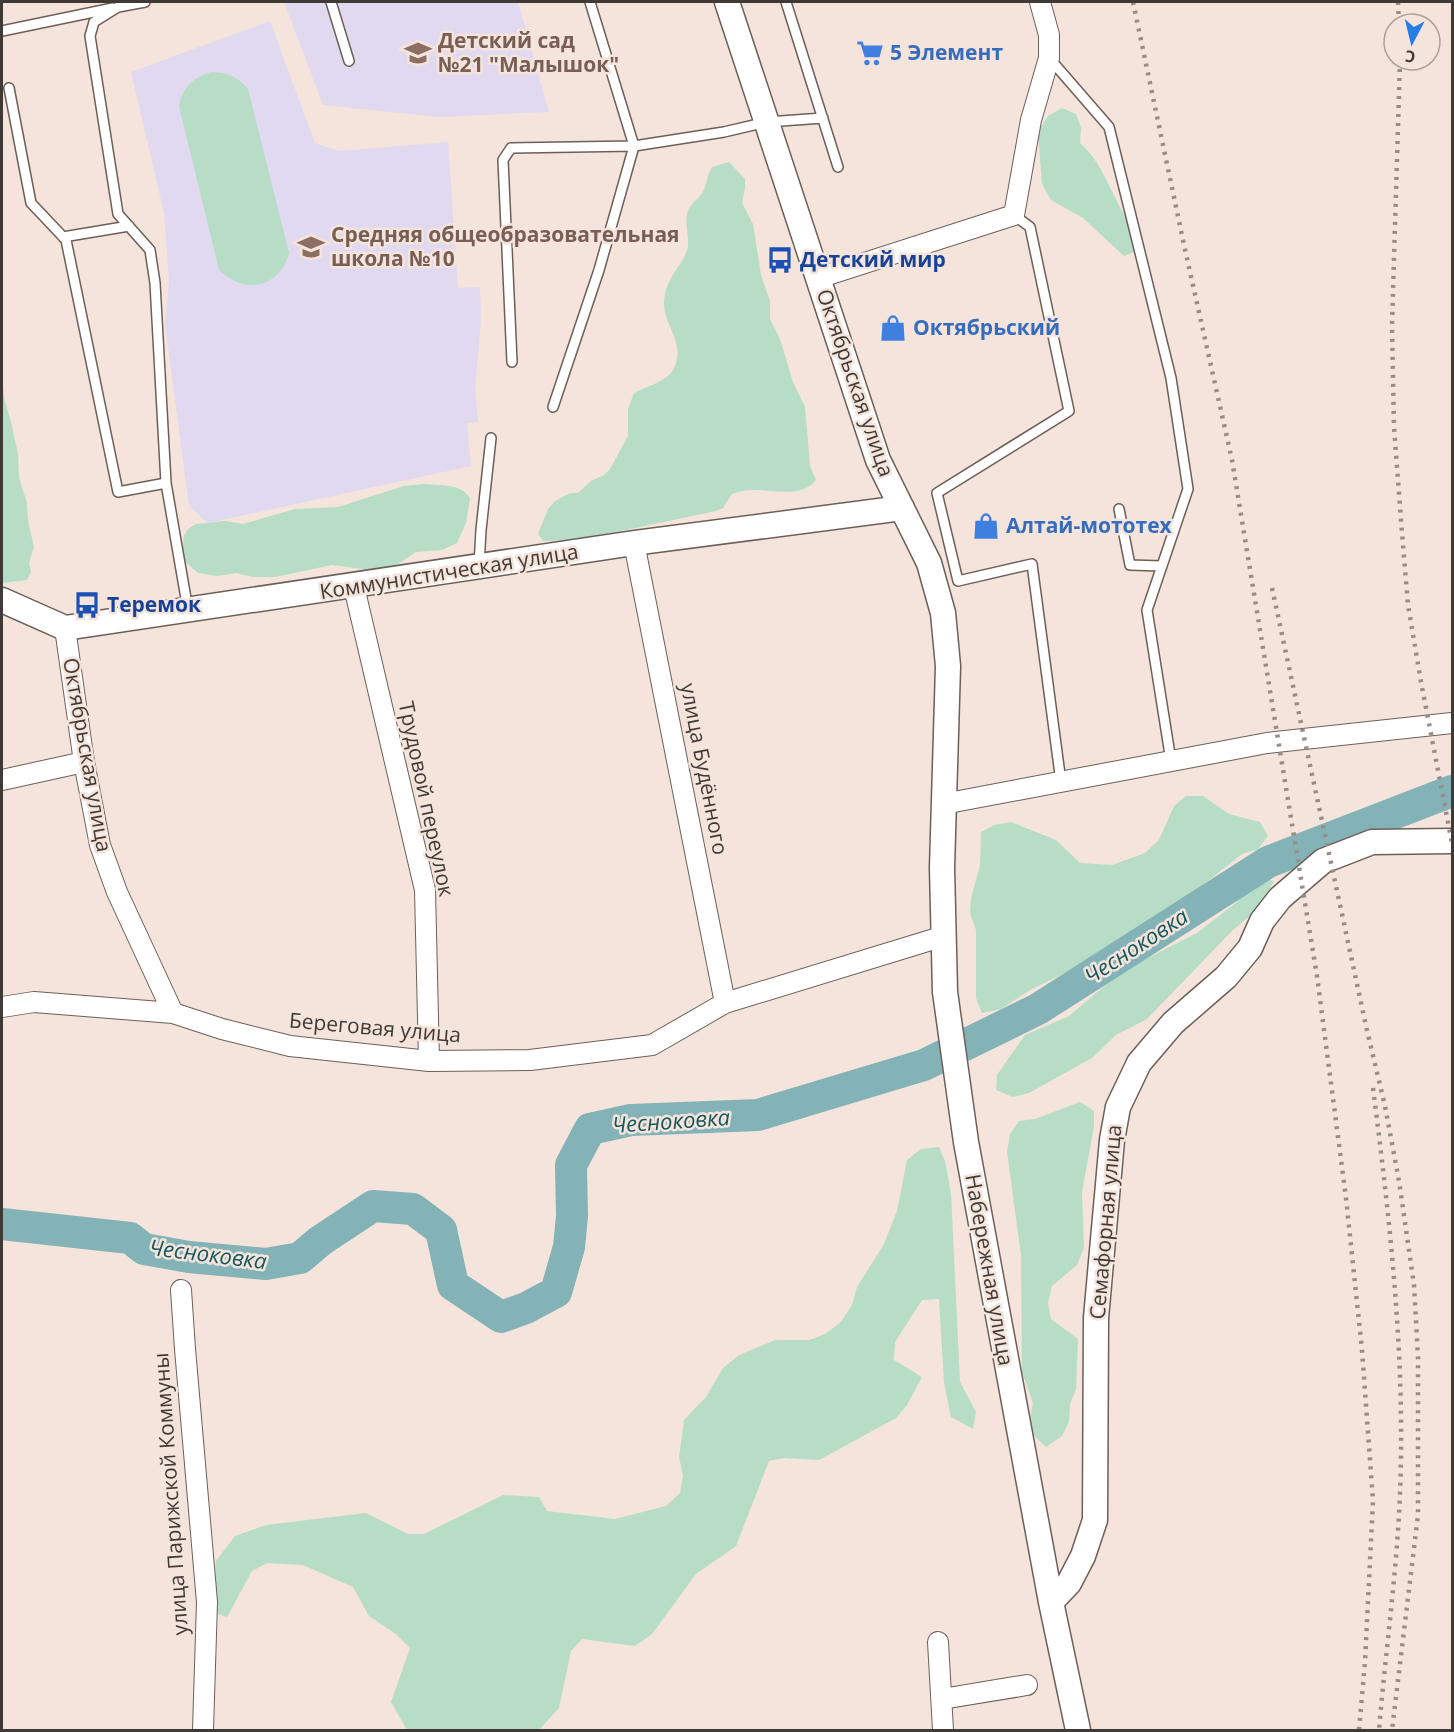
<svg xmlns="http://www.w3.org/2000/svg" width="1454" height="1732" font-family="'Open Sans',sans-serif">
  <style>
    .education { fill: #e1d9ef }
    .green { fill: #b7ddc6 }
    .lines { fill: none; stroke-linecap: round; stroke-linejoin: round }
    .river { stroke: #83b3b7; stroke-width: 32 }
    .service-casing { stroke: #6d5f58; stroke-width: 12 }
    .minor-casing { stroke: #6d5f58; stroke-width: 22 }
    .tertiary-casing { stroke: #6d5f58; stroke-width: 27 }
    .service { stroke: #fff; stroke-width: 9 }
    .minor { stroke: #fff; stroke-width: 20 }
    .tertiary { stroke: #fff; stroke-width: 24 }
    .rail { stroke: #978c86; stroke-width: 4.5; stroke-dasharray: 3 6; stroke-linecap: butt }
    .labels { text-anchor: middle; stroke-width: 5; stroke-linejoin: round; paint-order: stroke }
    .education-label { font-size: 21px; font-weight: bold; fill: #785e54; stroke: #f4e4db; text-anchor: start }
    .shop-label { font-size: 21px; font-weight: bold; fill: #366cbe; stroke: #f4e4db; text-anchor: start }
    .transit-label { font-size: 21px; font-weight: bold; fill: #164399; stroke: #f4e4db; text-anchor: start }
    .street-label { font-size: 21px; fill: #403a36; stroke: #f4e4db }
    .water-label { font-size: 22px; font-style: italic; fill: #14585e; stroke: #f4e4db }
  </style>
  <rect width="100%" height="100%" fill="#f4e4db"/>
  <path class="education" d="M284,2H518L549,112L439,117L323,105Z
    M270,21L315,143L340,151L448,142L458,288L480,287L481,322L475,388L478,422L467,423L471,466L208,523L189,506L165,324L169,280L164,213L131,72Z"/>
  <path class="green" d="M211,72C227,72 238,77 248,89L289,253C280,288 244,295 219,270L179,106C182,88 193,77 211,72Z
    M1062,108L1076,114L1081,128L1080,143C1108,167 1113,208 1139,233L1138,250L1124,256L1083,218L1051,200L1042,184L1038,132L1048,116Z
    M729,162L745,179V188L742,203L753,224L761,275L770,301V319L780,339L793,382L805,407L810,466L816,480C801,499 772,489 751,490C745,490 738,492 732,494L723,508L716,511L578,540L543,541L538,534L548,509L555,501L570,493H578L591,481L604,475L610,469L628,436V409L634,393C645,387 666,382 673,370C687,344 665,328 664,305C664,276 684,267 688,246C689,236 685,224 687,214C689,204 698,200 703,192C707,183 707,175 712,167Z
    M2,372L4,397L11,422L18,454L19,478L27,503L28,521L34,547L29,563L31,572L27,580L2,583Z
    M424,484C440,486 461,483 470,498L466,523L457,543L442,550L416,552L389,570H369L332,565L275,577H253L236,573L217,576L198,573L184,561L182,553L184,535L188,529L196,524L226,521L243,524L295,509L338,507L404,486Z
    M1186,796H1203L1229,814L1260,822L1268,836L1258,849L1242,854L1150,927L1120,941L1094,959L1030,990L1001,1009L982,1013L976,998V930L970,913L971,898L980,866L981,832L994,825L1011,822L1056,840L1080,863L1112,865L1145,853L1159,840L1174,806Z
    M1258,877L1274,881L1259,908L1232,931L1147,1019L1116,1035L1092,1058L1029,1093L1013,1097L996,1090L997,1075L1025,1035L1069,1016L1122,971L1197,933L1237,902Z
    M1080,1102L1094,1111V1127L1082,1192L1084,1248L1077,1265L1052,1286L1048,1303L1051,1319L1078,1339L1076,1389L1070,1404L1069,1422L1062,1436L1046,1447L1033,1435L1030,1418L1033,1403L1022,1372L1021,1255L1007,1152L1010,1134L1019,1121L1035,1119Z
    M939,1147L945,1161L951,1193L960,1382L976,1412L973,1429L951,1417L944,1383L939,1299L922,1300L895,1342L894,1360L922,1377L907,1405L896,1418L819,1460L784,1458L769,1461L736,1546L696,1574L652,1634L635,1646L582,1639L571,1651L559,1708L539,1730H407L391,1702L410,1648L396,1634L369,1616L353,1587L303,1565L267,1563L252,1571L227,1617L212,1612L216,1561L235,1536L266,1525L366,1513L408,1534H424L503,1495L539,1497L547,1511L615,1519L666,1506L680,1493L683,1475L679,1457L684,1420L706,1397L723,1368L739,1355L775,1340H809L825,1334L841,1322L852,1305L857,1287L884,1244L897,1211L907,1160L921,1149Z"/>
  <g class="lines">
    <path class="river" d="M2,1224L130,1238L144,1249L189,1257L266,1264L300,1258L320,1241L373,1206L413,1209L441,1230L453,1285L501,1317L526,1308L556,1292L569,1247L572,1216L571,1165L590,1129L631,1120L758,1115L924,1065L1038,1009L1268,862L1452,791"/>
    <defs>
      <path id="service" d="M145,2L118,7L94,22L90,36L118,214L150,250L155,283L166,483L188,610
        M331,2L349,61
        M590,2L634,146L724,132L767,122L823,118
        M786,2L838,167
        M2,31L113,8
        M1050,59L1109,127L1171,378L1188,489L1147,610L1171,761
        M9,88L31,203L66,240L118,492L166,483
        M1014,215L1030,227L1069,411L937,493L958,581L1032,564L1061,782
        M63,237L129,226
        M512,362L503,160L511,148L634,146L599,270L553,407
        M1119,509L1130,565L1162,566
        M479,565L481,530L491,438"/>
      <path id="minor" d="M818,278L1014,215L1031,120L1049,58V35L1040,2
        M634,543L725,1003
        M354,587L425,890L429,1061
        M65,628L84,762L100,845L117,892L173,1013
        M2,780L84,762
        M943,804L1267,743L1452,723
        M2,1007L34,1002L173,1013L222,1029L290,1046L429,1061L530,1060L652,1045L725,1003L944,936
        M181,1290L185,1349L207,1602L203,1730
        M938,1642L943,1730
        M942,1699L1027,1685"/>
      <path id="tertiary" d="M727,2L878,460L929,563L943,613L948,666L942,868L945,992L966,1142L1051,1602L1078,1730
        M2,600L65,628L634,543L902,508
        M1051,1602L1069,1583L1083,1556L1095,1520L1096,1318L1112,1140L1118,1107L1139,1063L1173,1023L1226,977L1250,948L1262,921L1280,898L1323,861L1372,842L1452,841"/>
    </defs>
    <use href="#service" class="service-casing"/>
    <use href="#minor" class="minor-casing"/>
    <use href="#tertiary" class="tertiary-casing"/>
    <use href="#service" class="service"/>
    <use href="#minor" class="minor"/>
    <use href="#tertiary" class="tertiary"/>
    <path class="rail" d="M1133,2L1184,245L1232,460L1317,976L1346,1198L1362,1350L1373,1501L1365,1662L1359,1730
      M1398,2L1399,24
      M1400,60L1392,325L1394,427L1402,533L1408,605L1421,682L1452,843
      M1272,588L1366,1026L1385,1106L1399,1181L1414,1285L1418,1357V1515L1392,1730
      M1373,1088C1391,1229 1407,1372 1399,1514C1395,1586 1385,1658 1379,1730"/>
  </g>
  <defs>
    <symbol id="school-bare" viewBox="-9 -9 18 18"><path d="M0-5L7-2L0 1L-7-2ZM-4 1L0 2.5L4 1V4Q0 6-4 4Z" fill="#8d6e63" stroke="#f4e4db" stroke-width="2.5" paint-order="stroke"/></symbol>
    <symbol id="supermarket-bare" viewBox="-9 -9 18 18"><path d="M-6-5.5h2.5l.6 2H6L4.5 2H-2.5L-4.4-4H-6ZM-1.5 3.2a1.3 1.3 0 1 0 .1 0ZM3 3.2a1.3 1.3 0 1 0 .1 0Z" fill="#3f7fe0" stroke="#f4e4db" stroke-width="2.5" paint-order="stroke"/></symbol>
    <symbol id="bus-bare" viewBox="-9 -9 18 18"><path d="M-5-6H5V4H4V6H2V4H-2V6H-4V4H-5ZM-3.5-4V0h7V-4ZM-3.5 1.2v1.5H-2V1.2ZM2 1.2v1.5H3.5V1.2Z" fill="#1a4fb4" stroke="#f4e4db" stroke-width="2.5" paint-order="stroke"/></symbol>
    <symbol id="shop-bare" viewBox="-9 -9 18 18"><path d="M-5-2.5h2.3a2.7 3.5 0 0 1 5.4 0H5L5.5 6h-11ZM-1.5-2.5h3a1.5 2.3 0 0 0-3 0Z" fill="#3f7fe0" stroke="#f4e4db" stroke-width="2.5" paint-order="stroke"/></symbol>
  </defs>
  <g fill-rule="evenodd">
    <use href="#school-bare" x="399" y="34" width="38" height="38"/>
    <use href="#supermarket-bare" x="851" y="34" width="38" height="38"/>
    <use href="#school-bare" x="292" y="228" width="38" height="38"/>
    <use href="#bus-bare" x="761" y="241" width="38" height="38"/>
    <use href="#shop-bare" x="874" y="309" width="38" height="38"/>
    <use href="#shop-bare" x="967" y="507" width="38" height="38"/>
    <use href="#bus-bare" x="68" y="586" width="38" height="38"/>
  </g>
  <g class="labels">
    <g class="education-label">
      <text x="438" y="48">Детский сад<tspan x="438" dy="24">№21 "Малышок"</tspan></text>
      <text x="331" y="242">Средняя общеобразовательная<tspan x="331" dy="24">школа №10</tspan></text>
    </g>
    <g class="shop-label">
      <text x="890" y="60">5 Элемент</text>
      <text x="913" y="335">Октябрьский</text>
      <text x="1006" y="533">Алтай-мототех</text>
    </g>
    <g class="transit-label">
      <text x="800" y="267">Детский мир</text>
      <text x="107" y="612">Теремок</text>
    </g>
    <g class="street-label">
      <text transform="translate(855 383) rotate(71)" y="7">Октябрьская улица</text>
      <text transform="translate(449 572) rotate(-9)" y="7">Коммунистическая улица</text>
      <text transform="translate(87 755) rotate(80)" y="7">Октябрьская улица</text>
      <text transform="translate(704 769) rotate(79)" y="7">улица Будённого</text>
      <text transform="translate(426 799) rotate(78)" y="7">Трудовой переулок</text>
      <text transform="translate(375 1028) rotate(5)" y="7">Береговая улица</text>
      <text transform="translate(1106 1222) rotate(-85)" y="7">Семафорная улица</text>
      <text transform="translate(989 1270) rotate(80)" y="7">Набережная улица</text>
      <text transform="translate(171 1494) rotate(-94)" y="7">улица Парижской Коммуны</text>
    </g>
    <g class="water-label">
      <text transform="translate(1136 946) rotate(-33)" y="8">Чесноковка</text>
      <text transform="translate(671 1121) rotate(-4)" y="8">Чесноковка</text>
      <text transform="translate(208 1254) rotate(7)" y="8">Чесноковка</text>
    </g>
  </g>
  <rect width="1454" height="1732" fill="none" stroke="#403a36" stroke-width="6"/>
  <g transform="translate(1412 42) rotate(187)"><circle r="28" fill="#f4e4db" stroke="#aca099" stroke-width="1.5"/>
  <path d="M0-4.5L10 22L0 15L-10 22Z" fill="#277de8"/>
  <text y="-9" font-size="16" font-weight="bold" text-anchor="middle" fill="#403a36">С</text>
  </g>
</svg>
